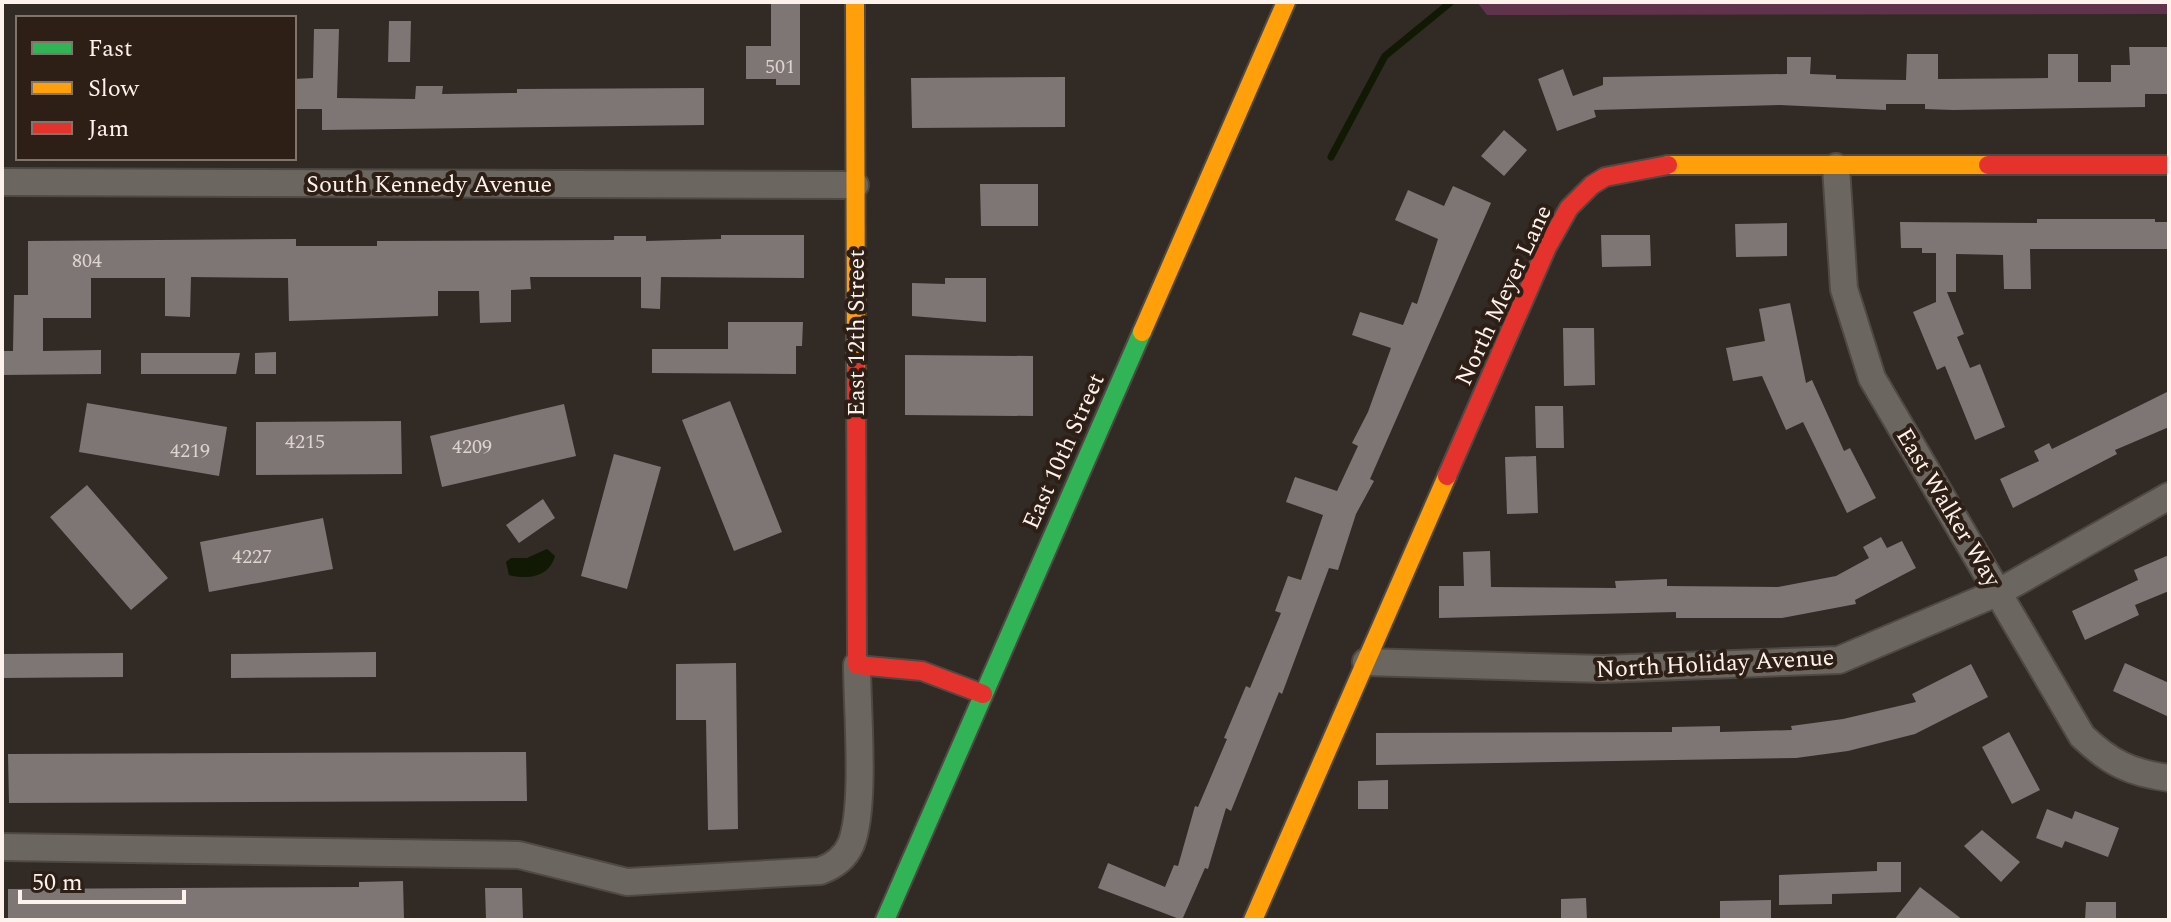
<svg xmlns="http://www.w3.org/2000/svg" width="2171" height="922" font-family="Spectral,serif">
  <style>
    .green { fill: #61324c }
    .water { fill: #111803 }
    .lines { fill: none; stroke-linecap: round; stroke-linejoin: round }
    .stream { stroke: #111803; stroke-width: 7 }
    .building { fill: #7e7674 }
    .street-casing { stroke: #4f4843; stroke-width: 30 }
    .fast-casing { stroke: #4f4843; stroke-width: 22 }
    .slow-casing { stroke: #4f4843; stroke-width: 22 }
    .jam-casing { stroke: #4f4843; stroke-width: 22 }
    .street { stroke: #6c6661; stroke-width: 26 }
    .fast { stroke: #30b455; stroke-width: 18 }
    .slow { stroke: #ff9f0a; stroke-width: 18 }
    .jam { stroke: #e5322d; stroke-width: 18 }
    .labels { text-anchor: middle; stroke-width: 8; stroke-linejoin: round; paint-order: stroke }
    .number-label { font-size: 20px; fill: #ddd4ce }
    .street-label { font-size: 24px; fill: #fdf3ec; stroke: #2d1f15 }
  </style>
  <rect width="100%" height="100%" fill="#312a25"/>
  <path class="green" d="M1477,2H2169V14L1487,15Z"/>
  <path class="water" d="M547,549L555,556C549,577 528,580 509,575L506,562L511,558H527Z"/>
  <g class="lines">
    <path class="stream" d="M1331,157L1385,56L1451,2"/>
  </g>
  <path class="building" d="M771,2H800V85H776V79H746V46H771Z
    M389,21H411L410,62H388Z
    M314,29H339L337,98L415,99L416,86H443L442,94L517,93V89L704,88V125L322,130V109H294V79L313,78Z
    M2129,47H2169V94H2145V107L1953,110L1925,109V104H1886V110L1780,105L1594,110L1596,117L1557,131L1538,79L1563,69L1573,96L1603,85V77L1787,74V57H1811L1810,74L1836,75V79L1906,80L1907,54H1938V79L2048,78V54H2078V82H2111V65H2130Z
    M1065,77V127L912,128L911,78Z
    M1504,130L1527,150L1504,176L1481,156Z
    M980,184H1038V226H981Z
    M1453,186L1491,203L1370,479L1374,481L1356,514L1338,570L1329,568L1282,694L1279,692L1231,811L1226,808L1208,869L1205,868L1182,920L1098,888L1108,863L1165,887L1174,865L1178,866L1195,806L1198,807L1227,739L1224,738L1246,686L1250,688L1281,613L1275,611L1288,576L1301,580L1323,515L1286,502L1295,477L1337,491L1358,446L1352,443L1368,412L1391,348L1352,335L1360,312L1403,325L1412,302L1417,304L1438,239L1395,220L1408,190L1444,206Z
    M2037,219H2155V222H2169V249H2030L2031,289H2004L2003,255L1956,254V292H1947L1964,334L1957,337L1970,368L1980,364L2005,427L1975,440L1945,366L1937,370L1913,312L1936,302V253H1922V248H1901L1900,222L2037,223Z
    M1787,223V256L1736,257L1735,224Z
    M721,235H804V278L661,277L660,309L641,308V277H530L531,289L511,290V322L480,323L479,291H438V316L289,321L288,278L191,277L190,317L165,316V278H91V318H43V351L101,350V374L2,375V351H13L14,295H28V241L296,239V246H377V241L614,240V236H646V241L721,239Z
    M1601,235H1650L1651,266L1602,267Z
    M945,278H986V322L912,316V283L945,284Z
    M1790,303L1806,383L1812,380L1844,451L1850,448L1876,498L1847,513L1803,422L1786,430L1762,376L1733,381L1726,348L1765,341L1759,309Z
    M728,322H803L802,346H796V374L652,373V349H728Z
    M1563,328H1594L1595,385L1564,386Z
    M276,352V374H255V353Z
    M141,353H240L236,374H141Z
    M905,355L1033,356V416L905,415Z
    M2169,391V427L2115,450L2117,454L2013,508L2000,479L2039,461L2034,451L2049,443L2052,449Z
    M730,401L782,532L734,551L682,420Z
    M87,403L227,427L219,476L79,452Z
    M564,404L576,456L442,487L430,436Z
    M1535,406H1563L1564,448H1536Z
    M401,421L402,474L256,475V422Z
    M614,454L661,467L627,589L581,576Z
    M1536,456L1538,513L1507,514L1505,457Z
    M87,485L168,578L131,610L50,517Z
    M543,499L555,518L519,543L506,525Z
    M323,518L333,569L209,592L200,542Z
    M1881,537L1887,548L1902,541L1916,568L1855,600L1856,604L1782,618H1676V612L1439,618V586H1464L1463,552L1490,551L1491,587L1616,588L1615,581L1667,579V586L1778,587L1836,576L1869,558L1863,547Z
    M2169,555V591L2135,605L2139,615L2085,640L2072,611L2138,580L2134,570Z
    M376,652V677L231,678V654Z
    M123,653V677L2,678V654Z
    M736,663L738,829L708,830L706,720H676V664Z
    M2125,663L2169,683V717L2113,691Z
    M1971,664L1988,697L1915,734L1848,751L1796,758L1376,765V733L1672,732V727L1720,726V732L1792,730L1791,726L1843,719L1916,702L1912,694Z
    M2009,732L2040,790L2012,804L1982,747Z
    M526,752L527,801L9,803L8,754Z
    M1388,780V809H1358V781Z
    M2047,809L2072,819L2075,811L2119,828L2108,857L2065,841L2062,848L2036,838Z
    M1982,830L2020,862L2001,882L1964,846Z
    M1877,862H1901V892L1832,894V904L1779,905V875L1877,871Z
    M403,881L404,920H8V889L359,887V882Z
    M1920,887L1963,920H1894Z
    M485,888H522L523,920H486Z
    M1586,898L1587,920H1561V899Z
    M1771,900V920H1720V901Z
    M2086,902H2116V920H2085Z"/>
  <g class="lines">
    <defs>
      <path id="street" d="M1836,167L1844,289L1872,378L2082,736C2110,763 2131,773 2169,778
        M2,182L855,185
        M1366,662L1603,669L1839,660L1999,592L2169,496
        M2,847L519,855L627,882L820,871C834,866 845,858 851,844C866,807 857,708 857,665"/>
      <path id="fast" d="M885,920L1142,332"/>
      <path id="slow" d="M855,2L856,368
        M1668,165H1988
        M1142,332L1286,2
        M1253,920L1447,476"/>
      <path id="jam" d="M1988,165H2169
        M856,368L857,665L922,671L983,694
        M1447,476L1547,247L1569,208L1592,185L1605,177L1668,165"/>
    </defs>
    <use href="#street" class="street-casing"/>
    <use href="#fast" class="fast-casing"/>
    <use href="#slow" class="slow-casing"/>
    <use href="#jam" class="jam-casing"/>
    <use href="#street" class="street"/>
    <use href="#fast" class="fast"/>
    <use href="#slow" class="slow"/>
    <use href="#jam" class="jam"/>
  </g>
  <g class="labels">
    <g class="number-label">
      <text x="780" y="73">501</text>
      <text x="87" y="267">804</text>
      <text x="305" y="448">4215</text>
      <text x="472" y="453">4209</text>
      <text x="190" y="457">4219</text>
      <text x="252" y="563">4227</text>
    </g>
    <g class="street-label">
      <text x="429" y="192">South Kennedy Avenue</text>
      <text transform="translate(1503 295) rotate(-65)" y="8">North Meyer Lane</text>
      <text transform="translate(856 333) rotate(-90)" y="8">East 12th Street</text>
      <text transform="translate(1063 451) rotate(-66)" y="8">East 10th Street</text>
      <text transform="translate(1949 507) rotate(59)" y="8">East Walker Way</text>
      <text transform="translate(1715 663) rotate(-3)" y="8">North Holiday Avenue</text>
    </g>
  </g>
  <rect width="2171" height="922" fill="none" stroke="#fdf3ec" stroke-width="8"/>
  <rect x="16" y="16" width="280" height="144" fill="#2d1f15" stroke="#80746b" stroke-width="2"/>
  <rect x="32" y="42" width="40" height="12" fill="#30b455" stroke="#80746b" stroke-width="2"/>
  <text x="88" y="56" font-size="24" fill="#fdf3ec">Fast</text>
  <rect x="32" y="82" width="40" height="12" fill="#ff9f0a" stroke="#80746b" stroke-width="2"/>
  <text x="88" y="96" font-size="24" fill="#fdf3ec">Slow</text>
  <rect x="32" y="122" width="40" height="12" fill="#e5322d" stroke="#80746b" stroke-width="2"/>
  <text x="88" y="136" font-size="24" fill="#fdf3ec">Jam</text>
  <path d="M20 890v12h164v-12" fill="none" stroke="#fdf3ec" stroke-width="4"/>
  <text x="32" y="890" font-size="24" fill="#fdf3ec" stroke="#2d1f15" stroke-width="6" paint-order="stroke">50 m</text>
</svg>
